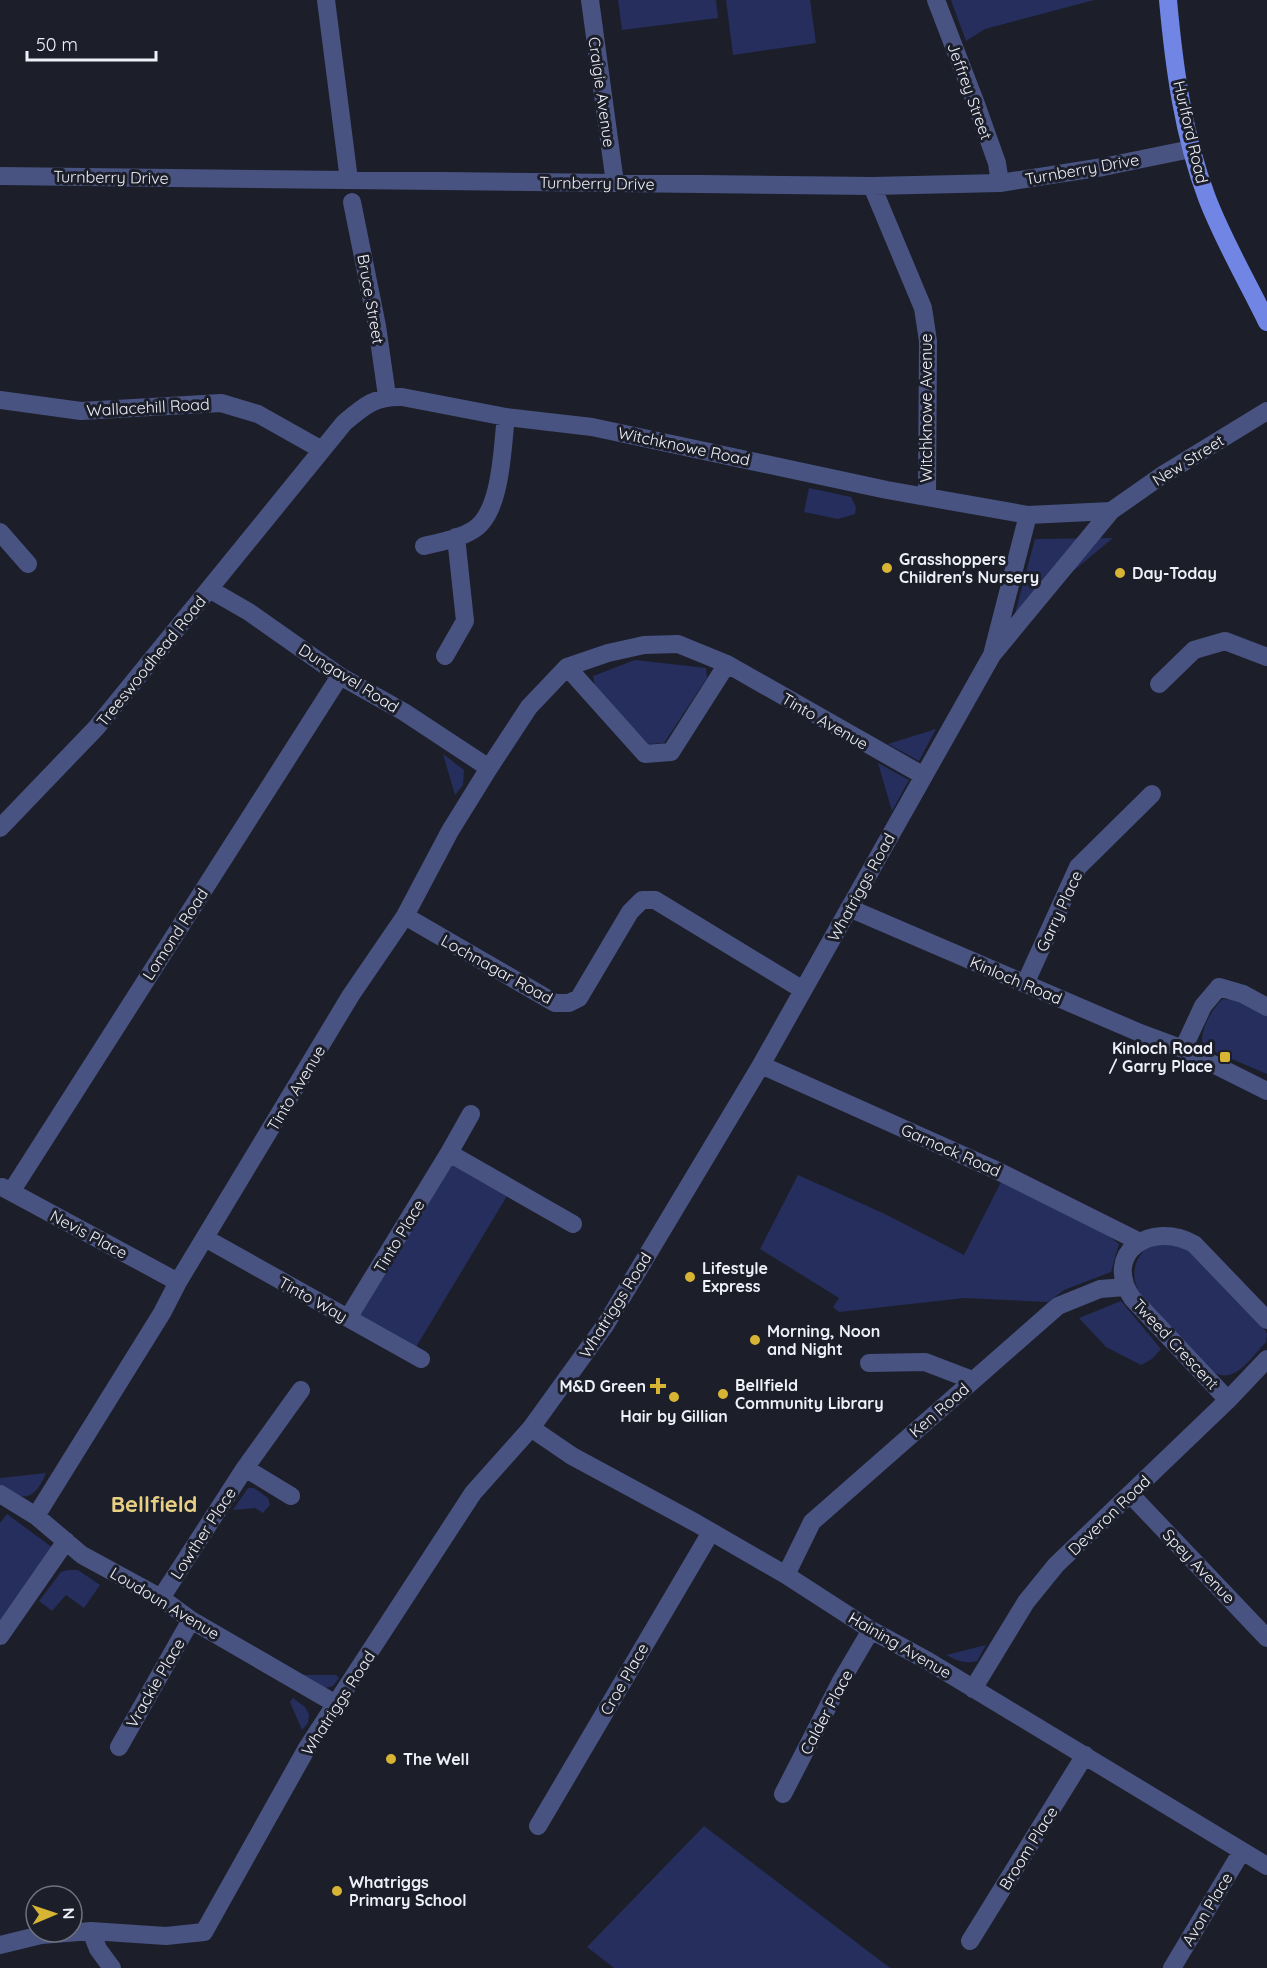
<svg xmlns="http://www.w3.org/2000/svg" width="1267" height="1968" font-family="Quicksand,sans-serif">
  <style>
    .green { fill: #252e5c }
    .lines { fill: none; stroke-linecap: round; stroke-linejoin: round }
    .minor { stroke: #495382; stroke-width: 18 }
    .major { stroke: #7185e5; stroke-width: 18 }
    .poi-dot { fill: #d7b434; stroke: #1c1f2a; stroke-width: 2 }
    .labels { text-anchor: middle; stroke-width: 6; stroke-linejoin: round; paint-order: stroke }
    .street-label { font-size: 16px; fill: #eef0f8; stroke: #1c1f2a }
    .poi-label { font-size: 16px; font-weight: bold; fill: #eef0f8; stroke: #1c1f2a; text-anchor: start }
    .district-label { font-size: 22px; font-weight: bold; fill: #e7d083; stroke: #1c1f2a }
  </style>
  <rect width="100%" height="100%" fill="#1c1f2a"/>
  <path class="green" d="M618,0H716L718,18L622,30Z
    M726,0H810L816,43L733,55Z
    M951,0H1094L985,29L966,41Z
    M809,488L851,497L856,507L855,514L838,519L804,512Z
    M1113,538L1013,621L1035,539Z
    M635,660L706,668L707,678L664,743L649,744L596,691L593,676Z
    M936,729L919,761L888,744Z
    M443,754L464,770L463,785L455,795Z
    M878,763L909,780L892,811Z
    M1223,999L1244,1001L1267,1013V1074L1204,1047C1197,1034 1212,1008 1223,999Z
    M450,1156L510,1191L413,1352L351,1318Z
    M798,1175L885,1214L964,1255L1001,1182L1092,1223L1119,1244L1111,1272L1064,1290L1048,1302L964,1298L839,1312L833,1307L839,1298L760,1249Z
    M1152,1243L1185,1247L1263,1326L1267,1334L1266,1342C1253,1355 1236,1384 1215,1373L1140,1295C1129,1273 1134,1258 1152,1243Z
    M1121,1301L1161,1349L1152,1359L1141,1365L1106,1347L1079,1318Z
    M46,1473C35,1500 23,1503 0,1486V1478Z
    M248,1488H254L268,1498L270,1505L263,1513L255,1508L233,1510Z
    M7,1514L53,1548L0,1624V1523Z
    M68,1570H78L100,1585L84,1608L66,1595L52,1611L39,1601L61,1572Z
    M986,1645L977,1661C965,1664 958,1661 946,1655Z
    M303,1675H336L339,1678L333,1686L325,1688Z
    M293,1698L305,1707L309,1714L308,1723L302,1730L290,1702Z
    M704,1826L890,1968H614L587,1947Z"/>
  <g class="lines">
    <path class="minor" d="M326,0L349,180
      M590,0L615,183
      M936,0L976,104L997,163L1000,183
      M0,176L872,186L1000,183L1103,167L1191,149
      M872,186L923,308L928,341L927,496
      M352,202L377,326L387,396
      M0,400L81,411L221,403L258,414L322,450
      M0,532L28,564
      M424,546C440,542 459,539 473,530C502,513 502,447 506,417
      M209,589L249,612L340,676L404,712L489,768
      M993,651L1028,515
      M445,656L465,621L456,537
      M567,667L645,754L671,752L727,664
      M1159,684L1194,650L1225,641L1267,657
      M0,828L96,728L344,423C364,406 375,396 402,397L506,417L592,427L887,490L1028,515L1111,511
      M849,908L1140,1033L1183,1049L1267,1091
      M405,916L555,1003H569L579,998L630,912L642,900H655L803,990
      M1025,984L1078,867L1152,794
      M1183,1049L1203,1006L1219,987L1243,994L1267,1007
      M761,1065L998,1171L1138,1241
      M449,1153L471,1114
      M2,1187L178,1282
      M11,1192L340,676
      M205,1238L421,1359
      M348,1318L449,1153L573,1224
      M869,1363L925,1362L972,1380
      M1228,1400L1132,1298C1102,1253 1151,1220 1194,1244L1267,1320
      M531,1428L572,1456L696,1523L786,1575L871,1630L928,1661L1267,1866
      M245,1468L291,1496
      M0,1494L36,1516L82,1555L161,1598L191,1620L336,1704
      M1130,1494L1267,1638
      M36,1516L162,1313L178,1282L351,995L405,916L450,831L489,768L529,707L567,667L608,653L644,645L678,644L727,664L924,776
      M786,1575L812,1522L1058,1306L1100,1289L1125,1287
      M161,1598L245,1468L301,1390
      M0,1636L66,1541
      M973,1689L1026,1602L1056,1565L1228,1400L1267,1359
      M119,1747L191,1620
      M783,1794L841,1681L871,1630
      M538,1826L711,1532
      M91,1931L98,1949L112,1968
      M970,1941L1085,1755
      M0,1945L41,1935L91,1931L166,1936L204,1932L307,1748L473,1493L531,1428L606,1324L761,1065L992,655L1111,511L1161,476L1267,411
      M1172,1968L1242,1851"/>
    <path class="major" d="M1168,0C1174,66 1183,135 1207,198C1223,240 1247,281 1267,322"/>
  </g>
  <g class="poi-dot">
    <circle cx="887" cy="568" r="6"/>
    <circle cx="1120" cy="573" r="6"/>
    <rect x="1219" y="1051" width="12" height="12" rx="3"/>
    <circle cx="690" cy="1277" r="6"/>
    <circle cx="755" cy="1340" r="6"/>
    <path d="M655 1377h6v6h6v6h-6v6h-6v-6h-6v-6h6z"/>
    <circle cx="723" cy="1394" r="6"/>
    <circle cx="674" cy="1397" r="6"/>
    <circle cx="391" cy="1759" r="6"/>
    <circle cx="337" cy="1891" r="6"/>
  </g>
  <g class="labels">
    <g class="street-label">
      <text transform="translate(970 91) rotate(70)" y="6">Jeffrey Street</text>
      <text transform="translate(602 92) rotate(82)" y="6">Craigie Avenue</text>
      <text transform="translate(1191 132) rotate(77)" y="6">Hurlford Road</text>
      <text transform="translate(1082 169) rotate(-10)" y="6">Turnberry Drive</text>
      <text transform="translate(111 177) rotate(1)" y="6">Turnberry Drive</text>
      <text transform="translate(597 183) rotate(1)" y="6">Turnberry Drive</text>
      <text transform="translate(371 299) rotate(80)" y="6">Bruce Street</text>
      <text transform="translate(148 407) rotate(-3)" y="6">Wallacehill Road</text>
      <text transform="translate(926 408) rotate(-90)" y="6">Witchknowe Avenue</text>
      <text transform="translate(684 446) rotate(12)" y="6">Witchknowe Road</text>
      <text transform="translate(1188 460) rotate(-32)" y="6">New Street</text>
      <text transform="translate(151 661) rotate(-51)" y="6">Treeswoodhead Road</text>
      <text transform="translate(349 678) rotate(32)" y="6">Dungavel Road</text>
      <text transform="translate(825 721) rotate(30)" y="6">Tinto Avenue</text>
      <text transform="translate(861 887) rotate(-61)" y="6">Whatriggs Road</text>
      <text transform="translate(1059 911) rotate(-65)" y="6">Garry Place</text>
      <text transform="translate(175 934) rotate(-57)" y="6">Lomond Road</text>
      <text transform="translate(497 969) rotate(29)" y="6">Lochnagar Road</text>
      <text transform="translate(1016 980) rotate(23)" y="6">Kinloch Road</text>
      <text transform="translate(296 1088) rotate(-59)" y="6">Tinto Avenue</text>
      <text transform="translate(951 1150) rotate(24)" y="6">Garnock Road</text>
      <text transform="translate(89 1234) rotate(28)" y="6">Nevis Place</text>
      <text transform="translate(399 1236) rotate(-59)" y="6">Tinto Place</text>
      <text transform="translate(313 1299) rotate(29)" y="6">Tinto Way</text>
      <text transform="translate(615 1305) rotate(-58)" y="6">Whatriggs Road</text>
      <text transform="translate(1176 1344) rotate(47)" y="6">Tweed Crescent</text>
      <text transform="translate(939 1410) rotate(-41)" y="6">Ken Road</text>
      <text transform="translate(1109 1515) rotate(-44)" y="6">Deveron Road</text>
      <text transform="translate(203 1533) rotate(-57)" y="6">Lowther Place</text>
      <text transform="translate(1199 1566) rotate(46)" y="6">Spey Avenue</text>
      <text transform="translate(165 1603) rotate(31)" y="6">Loudoun Avenue</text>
      <text transform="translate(900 1645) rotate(30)" y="6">Haining Avenue</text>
      <text transform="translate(624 1679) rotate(-60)" y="6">Croe Place</text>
      <text transform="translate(155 1683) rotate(-60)" y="6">Vrackie Place</text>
      <text transform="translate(338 1703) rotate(-57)" y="6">Whatriggs Road</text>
      <text transform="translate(826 1712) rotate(-62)" y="6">Calder Place</text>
      <text transform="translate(1028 1848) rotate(-58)" y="6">Broom Place</text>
      <text transform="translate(1207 1909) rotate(-59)" y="6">Avon Place</text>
    </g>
    <g class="poi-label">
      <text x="899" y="565">Grasshoppers<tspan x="899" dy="18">Children's Nursery</tspan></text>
      <text x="1132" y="579">Day-Today</text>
      <text x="1213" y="1054" text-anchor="end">Kinloch Road<tspan x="1213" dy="18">/ Garry Place</tspan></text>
      <text x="702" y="1274">Lifestyle<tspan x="702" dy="18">Express</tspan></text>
      <text x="767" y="1337">Morning, Noon<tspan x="767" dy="18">and Night</tspan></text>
      <text x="735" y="1391">Bellfield<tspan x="735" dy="18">Community Library</tspan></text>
      <text x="646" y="1392" text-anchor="end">M&amp;D Green</text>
      <text x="674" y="1422" text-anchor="middle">Hair by Gillian</text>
      <text x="403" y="1765">The Well</text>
      <text x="349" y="1888">Whatriggs<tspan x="349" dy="18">Primary School</tspan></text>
    </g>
    <g class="district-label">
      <text x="154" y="1512">Bellfield</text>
    </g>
  </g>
  <g transform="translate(54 1914) rotate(88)"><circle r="28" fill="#1c1f2a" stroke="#70737c" stroke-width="1.5"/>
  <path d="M0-4.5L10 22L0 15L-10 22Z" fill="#d7b434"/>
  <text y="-9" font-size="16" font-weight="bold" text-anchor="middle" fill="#eef0f8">N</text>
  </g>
  <path d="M27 51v9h129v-9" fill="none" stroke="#eef0f8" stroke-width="3"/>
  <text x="36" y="51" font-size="18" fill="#eef0f8" stroke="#1c1f2a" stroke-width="4.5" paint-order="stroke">50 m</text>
</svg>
